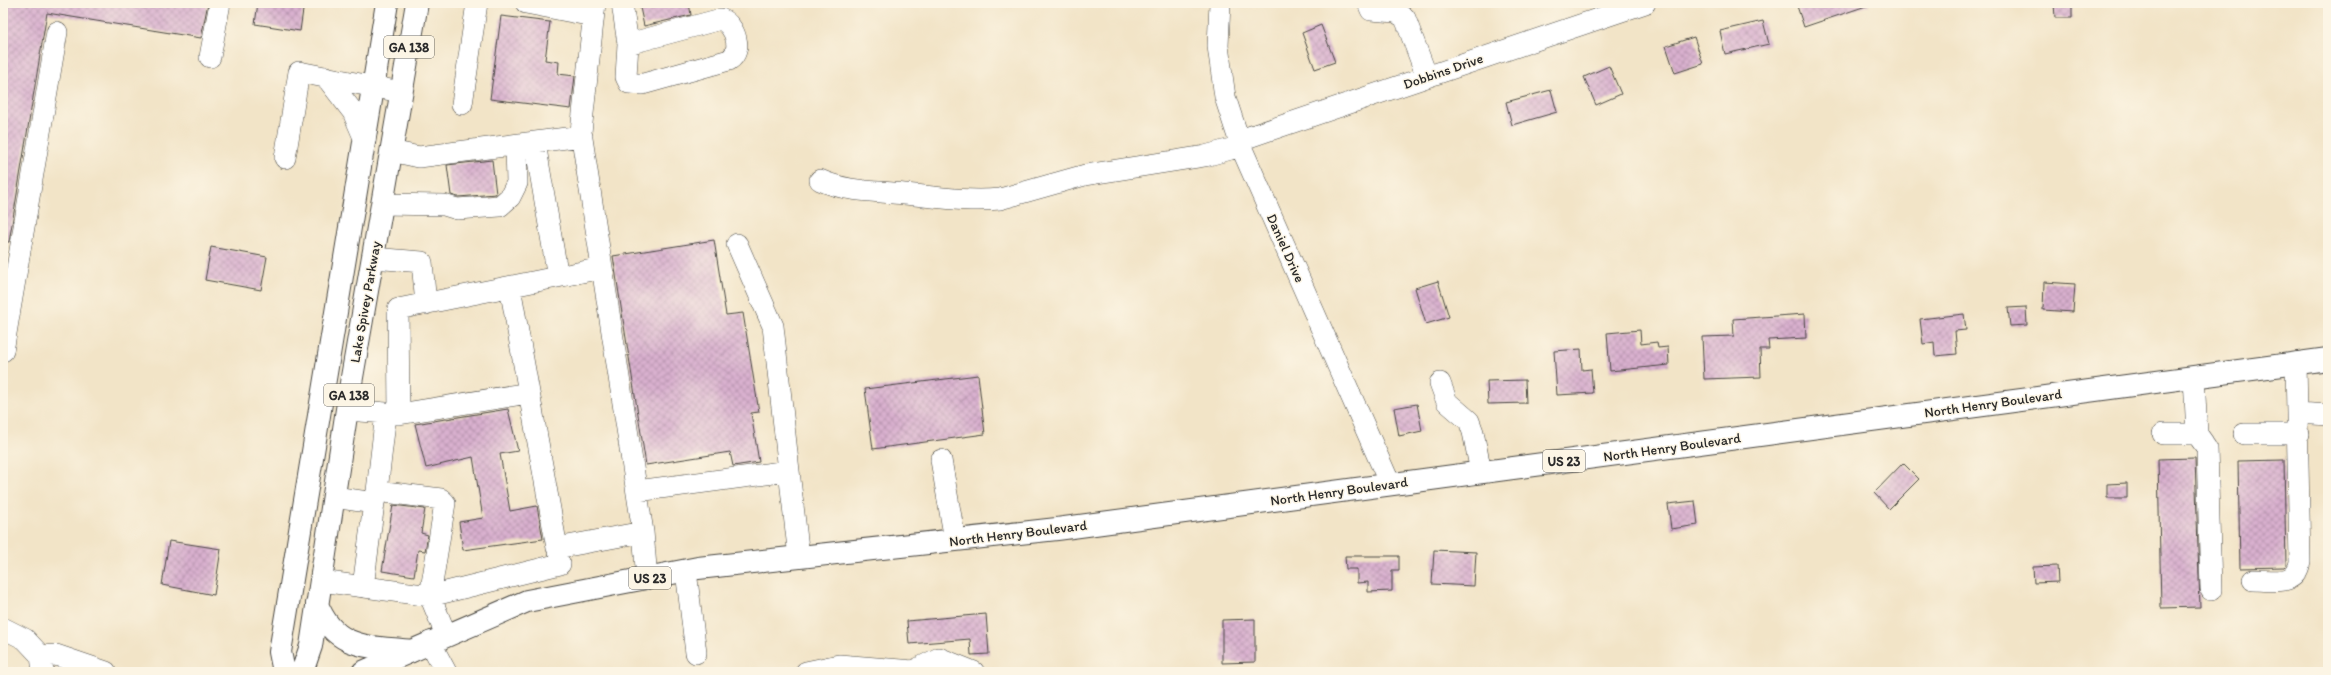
<svg xmlns="http://www.w3.org/2000/svg" width="2331" height="675" font-family="Itim,sans-serif">
  <style>
    .building { fill: url(#building-cross-hatch) }
    .lines { fill: none; stroke-linecap: round; stroke-linejoin: round }
    .minor-casing { stroke: #494742; stroke-width: 22 }
    .major-casing { stroke: #494742; stroke-width: 24 }
    .highway-casing { stroke: #494742; stroke-width: 24 }
    .minor { stroke: #fff; stroke-width: 21 }
    .major { stroke: #fff; stroke-width: 22 }
    .highway { stroke: #fff; stroke-width: 22 }
    .labels { text-anchor: middle; stroke-width: 3; stroke-linejoin: round; paint-order: stroke }
    .shield { fill: #fcf5e5; stroke: #6a6863; stroke-width: 1 }
    .shield-label { font-size: 13px; font-weight: bold; fill: #2b2b2b }
    .street-label { font-size: 14px; fill: #2b2b2b; stroke: #fcf5e5 }
  </style>
  <defs>
    <pattern id="building-cross-hatch" width="8" height="8" patternUnits="userSpaceOnUse"><rect width="8" height="8" fill="#d9b0cf"/><path d="M0 0l8 8M0 8l8-8" fill="none" stroke="#b08fa8"/></pattern>
  </defs>
  <rect width="100%" height="100%" fill="#fcf5e5"/>
  <filter id="ink" filterUnits="userSpaceOnUse"><feTurbulence type="fractalNoise" baseFrequency=".025" numOctaves="2"/><feDisplacementMap in="SourceGraphic" scale="8" xChannelSelector="R" yChannelSelector="G"/><feConvolveMatrix kernelMatrix="1 2 1 2 8 2 1 2 1" color-interpolation-filters="sRGB"/></filter>
  <filter id="wash" filterUnits="userSpaceOnUse"><feTurbulence type="fractalNoise" baseFrequency=".012" numOctaves="4" result="noise"/><feDisplacementMap in="SourceGraphic" scale="16" xChannelSelector="R" yChannelSelector="G"/><feGaussianBlur stdDeviation="0.9" result="paint"/><feColorMatrix in="noise" values="0 0 0 0 0 0 0 0 0 0 0 0 0 0 0 0 0 1.4 0 .05"/><feComposite in="paint" operator="in"/></filter>
  <g filter="url(#wash)">
    <rect width="100%" height="100%" fill="#f2e4c7"/>
    <g id="blocks">
      <path class="building" d="M3,3H208L201,38L47,13L9,242H3Z
        M258,3H304L300,31L255,24Z
        M639,3H689L691,15L644,26Z
        M1796,3H1868L1869,5L1804,27Z
        M2054,3H2072V18H2055Z
        M501,16L550,22L545,60L559,62L558,74L575,76L571,109L490,99Z
        M1763,21L1769,44L1725,54L1720,31Z
        M1321,25L1335,62L1315,69L1302,33Z
        M1694,37L1703,64L1675,73L1666,46Z
        M1609,66L1621,94L1596,105L1584,77Z
        M1551,90L1557,112L1512,125L1506,102Z
        M492,160L496,194L458,197L451,195L447,165Z
        M714,240L726,315L743,313L759,412L751,413L759,462L733,466L730,452L646,465L613,256Z
        M211,247L267,257L261,290L205,280Z
        M1438,281L1449,317L1426,324L1415,288Z
        M2044,282L2075,284L2073,312L2043,310Z
        M2026,307L2027,325L2010,326L2008,308Z
        M1805,314L1806,338L1768,340L1769,349H1760L1761,377L1704,379L1702,337L1734,336L1733,319Z
        M1964,314L1966,330L1955,331L1957,354L1935,356L1934,342L1923,344L1920,319Z
        M1640,330L1641,344L1657,342L1658,348L1668,347L1669,365L1610,371L1607,333Z
        M1581,349L1582,370L1591,369L1593,393L1557,395L1554,351Z
        M978,375L985,434L873,449L865,389Z
        M1525,380L1526,403L1488,404L1487,381Z
        M1417,404L1422,431L1399,436L1394,408Z
        M508,409L518,451L500,454L510,511L537,506L543,539L463,550L459,522L483,518L473,457L426,468L415,424Z
        M2195,458L2200,607L2161,608L2158,459Z
        M2284,460L2286,565L2284,567L2240,568L2238,461Z
        M1903,463L1919,479L1889,509L1874,493Z
        M2127,483V498H2107V484Z
        M1695,501L1698,525L1671,529L1668,504Z
        M393,505L425,509L421,533L428,535L425,551L418,550L414,576L382,571Z
        M169,541L221,549L214,595L162,585Z
        M1434,550L1476,552L1474,586L1432,584Z
        M1345,556H1399V570H1392V591L1368,592V582L1357,583V569H1346Z
        M2057,566L2058,582L2034,583L2033,567Z
        M986,614L989,654L971,655L970,639L909,644L907,621Z
        M1255,619V662L1222,663V620Z"/>
    </g>
  </g>
  <g filter="url(#ink)">
    <use href="#blocks" fill-opacity="0" stroke="#494742" stroke-width="1"/>
    <g class="lines">
      <defs>
        <path id="minor" d="M526,3L593,16
          M622,3L628,44L626,77L629,83L643,84L729,60C744,51 735,25 721,19L628,44
          M1220,3L1218,46L1225,97L1242,149L1390,484
          M1368,3L1371,10L1396,12L1405,18L1427,77
          M210,57L220,3
          M326,77L353,112L365,140
          M462,104L477,3
          M1240,140L1645,3
          M535,143L558,277
          M391,151L419,157L582,136
          M285,158L299,72L401,92
          M820,180C846,192 876,191 904,194C936,197 967,202 1000,199L1085,175L1205,156L1242,146
          M382,204L444,205L457,209L500,206L510,197L517,183L516,146
          M737,244L773,326L789,471
          M373,258L422,262L426,304
          M510,287L557,548L643,532L581,132L595,3
          M3,351L57,32
          M2194,377L2197,434L2207,448L2211,590
          M1440,383L1447,402L1469,421L1473,432L1481,472
          M529,393L399,414L398,309L602,268
          M347,410L399,414
          M2298,413L2328,415
          M2163,434H2197
          M2244,434H2299
          M941,460L955,540
          M377,491L386,413
          M637,491L789,471L799,557
          M334,497L374,503L377,491L441,499L445,503L430,596L446,635
          M643,532L647,579
          M686,571L696,653
          M2253,580C2274,580 2295,587 2300,562L2296,363
          M321,581L430,596L560,564
          M363,587L374,503
          M3,628L25,639L41,656L43,672
          M430,642L446,672
          M41,656L56,655L106,672
          M806,672L839,665L913,671L939,658L974,672"/>
        <path id="major" d="M363,672L527,601L698,568L1057,529L2328,359"/>
        <path id="highway" d="M317,604C335,650 368,646 411,651
          M284,672L280,652L387,3
          M302,672L311,646L351,383L417,3"/>
      </defs>
      <use href="#minor" class="minor-casing"/>
      <use href="#major" class="major-casing"/>
      <use href="#highway" class="highway-casing"/>
      <use href="#minor" class="minor"/>
      <use href="#major" class="major"/>
      <use href="#highway" class="highway"/>
    </g>
  </g>
  <g class="labels">
    <g class="shield">
      <rect x="384" y="36" width="50" height="22" rx="3"/>
      <rect x="324" y="384" width="50" height="22" rx="3"/>
      <rect x="1543" y="450" width="42" height="22" rx="3"/>
      <rect x="629" y="567" width="42" height="22" rx="3"/>
    </g>
    <g class="shield-label">
      <text x="409" y="52">GA 138</text>
      <text x="349" y="400">GA 138</text>
      <text x="1564" y="466">US 23</text>
      <text x="650" y="583">US 23</text>
    </g>
    <g class="street-label">
      <text transform="translate(1443 71) rotate(-19)" y="5">Dobbins Drive</text>
      <text transform="translate(1286 248) rotate(66)" y="5">Daniel Drive</text>
      <text transform="translate(365 302) rotate(-80)" y="5">Lake Spivey Parkway</text>
      <text transform="translate(1993 403) rotate(-8)" y="5">North Henry Boulevard</text>
      <text transform="translate(1672 447) rotate(-8)" y="5">North Henry Boulevard</text>
      <text transform="translate(1339 491) rotate(-8)" y="5">North Henry Boulevard</text>
      <text transform="translate(1018 533) rotate(-7)" y="5">North Henry Boulevard</text>
    </g>
  </g>
  <rect width="2331" height="675" fill="none" stroke="#fcf5e5" stroke-width="16"/>
</svg>
